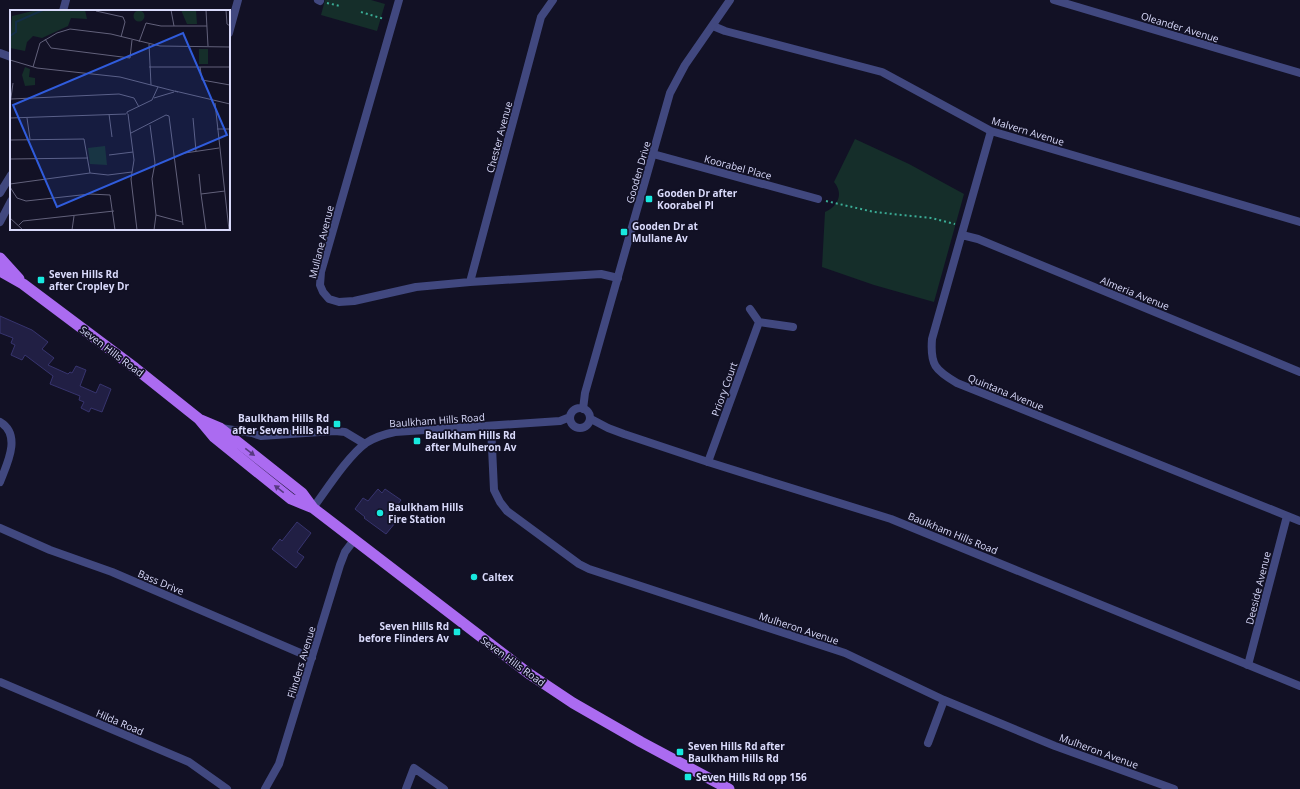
<svg xmlns="http://www.w3.org/2000/svg" width="1300" height="789" font-family="'Open Sans',sans-serif">
  <style>
    .green { fill: #152e2a }
    .building { fill: #211f44; stroke: #37346e }
    .lines { fill: none; stroke-linecap: round; stroke-linejoin: round }
    .path { stroke: #3bad96; stroke-width: 2; stroke-dasharray: 2 3; stroke-linecap: butt }
    .minor { stroke: #41487f; stroke-width: 8 }
    .tertiary { stroke: #41487f; stroke-width: 8 }
    .primary { stroke: #ab6bf1; stroke-width: 11 }
    .oneway { fill: #573981 }
    .poi-dot { fill: #18e9df; stroke: #121125; stroke-width: 1.5 }
    .labels { text-anchor: middle; stroke-width: 3.5; stroke-linejoin: round; paint-order: stroke }
    .street-label { font-size: 10px; fill: #d9dafb; stroke: #121125 }
    .poi-label { font-size: 10px; font-weight: bold; fill: #d9dafb; stroke: #121125; text-anchor: start }
    .inset-river { fill: none; stroke: #132e47; stroke-width: 2 }
    .inset-road { fill: none; stroke: #62617b; stroke-width: 1 }
    .view { fill: #305cdc; fill-opacity: 0.15; stroke: #305cdc; stroke-width: 2 }
    .inset-edge { fill: none; stroke: #d9dafb; stroke-width: 2 }
  </style>
  <rect width="100%" height="100%" fill="#121125"/>
  <path class="green" d="M325,0H371L385,4L377,31L321,15Z
    M855,139L909,164L964,194L934,302L874,285L822,267L825,212C838,206 844,194 834,182Z"/>
  <path class="building" d="M0,316L32,330L48,342L42,349L54,358L48,365L68,374L70,372L72,373L76,366L86,370L80,386L96,393L100,384L111,389L102,412L91,408L89,412L81,408L84,402L79,400L80,396L50,384L53,376L25,355L22,360L11,355L15,345L11,343L13,338L0,333Z
    M378,489L382,493L385,489L401,500L388,517L395,523L386,534L364,518L365,517L355,509L363,498L368,501Z
    M297,522L311,533L297,552L304,557L296,568L272,549L280,539L282,541Z"/>
  <g class="lines">
    <path class="path" d="M327,3L340,6
      M361,12L384,19
      M826,201L874,212L931,218L955,224"/>
    <path class="minor" d="M318,0L320,1
      M399,0L321,272L320,285L323,292L329,299L339,302L354,301L416,287L470,282L601,274L618,278
      M1054,0L1300,73
      M713,26L725,31L882,72L991,131L1300,222
      M229,33L238,0
      M0,53L11,57
      M991,131L932,339C930,365 935,370 957,383L1300,521
      M653,154L818,199
      M962,235L978,239L1300,372
      M470,282L541,17L553,0
      M759,322L793,327
      M0,422C22,435 7,464 0,482
      M491,426L494,490L500,502L507,511L579,564L589,569L845,653L944,700L1055,746L1174,789
      M708,462L759,322L750,309
      M0,528L50,550L112,572L312,658
      M1248,665L1287,516
      M928,743L944,700
      M265,789L279,764L340,565L345,552L354,540
      M406,789L414,768L444,789"/>
    <path class="tertiary" d="M63,11L66,0
      M0,193L11,175
      M0,222L11,201
      M570 418a10 10 0 1 1 20 0a10 10 0 1 1-20 0Z
      M583,409L585,393L670,93L685,65L730,0
      M591,419L608,428L624,434L708,462L891,519L1300,686
      M221,428L252,433L261,436L335,431L345,432L365,444
      M313,508C327,489 348,456 366,443C375,437 385,434 395,432L560,421L570,417
      M0,682L189,762L227,789"/>
    <path class="primary" d="M0,258L19,279
      M0,271L23,284L135,368L199,419L214,437L291,499L313,508L528,673L573,703L641,742L729,789
      M201,420L220,428L302,493L313,508"/>
  </g>
  <defs><path id="oneway-solid" d="M-6-.8H1V-3.2L6.5 0L1 3.2V.8H-6Z"/></defs>
  <g class="oneway">
    <use href="#oneway-solid" transform="translate(250 452) rotate(38)"/>
    <use href="#oneway-solid" transform="translate(279 489) rotate(-142)"/>
  </g>
  <g class="poi-dot">
    <rect x="645" y="195" width="8" height="8" rx="2"/>
    <rect x="620" y="228" width="8" height="8" rx="2"/>
    <rect x="37" y="276" width="8" height="8" rx="2"/>
    <rect x="333" y="420" width="8" height="8" rx="2"/>
    <rect x="413" y="437" width="8" height="8" rx="2"/>
    <circle cx="380" cy="513" r="4"/>
    <circle cx="474" cy="577" r="4"/>
    <rect x="453" y="628" width="8" height="8" rx="2"/>
    <rect x="676" y="748" width="8" height="8" rx="2"/>
    <rect x="684" y="773" width="8" height="8" rx="2"/>
  </g>
  <g class="labels">
    <g class="street-label">
      <text transform="translate(1180 27) rotate(17)" y="4">Oleander Avenue</text>
      <text transform="translate(1028 131) rotate(17)" y="4">Malvern Avenue</text>
      <text transform="translate(499 137) rotate(-75)" y="4">Chester Avenue</text>
      <text transform="translate(738 167) rotate(15)" y="4">Koorabel Place</text>
      <text transform="translate(638 172) rotate(-74)" y="4">Gooden Drive</text>
      <text transform="translate(321 242) rotate(-76)" y="4">Mullane Avenue</text>
      <text transform="translate(1135 293) rotate(22)" y="4">Almeria Avenue</text>
      <text transform="translate(112 351) rotate(37)" y="4">Seven Hills Road</text>
      <text transform="translate(724 389) rotate(-70)" y="4">Priory Court</text>
      <text transform="translate(1006 392) rotate(22)" y="4">Quintana Avenue</text>
      <text transform="translate(437 420) rotate(-4)" y="4">Baulkham Hills Road</text>
      <text transform="translate(953 533) rotate(22)" y="4">Baulkham Hills Road</text>
      <text transform="translate(161 582) rotate(23)" y="4">Bass Drive</text>
      <text transform="translate(1258 588) rotate(-76)" y="4">Deeside Avenue</text>
      <text transform="translate(799 628) rotate(18)" y="4">Mulheron Avenue</text>
      <text transform="translate(513 661) rotate(36)" y="4">Seven Hills Road</text>
      <text transform="translate(301 662) rotate(-73)" y="4">Flinders Avenue</text>
      <text transform="translate(120 722) rotate(23)" y="4">Hilda Road</text>
      <text transform="translate(1099 751) rotate(20)" y="4">Mulheron Avenue</text>
    </g>
    <g class="poi-label">
      <text x="657" y="197">Gooden Dr after<tspan x="657" dy="12">Koorabel Pl</tspan></text>
      <text x="632" y="230">Gooden Dr at<tspan x="632" dy="12">Mullane Av</tspan></text>
      <text x="49" y="278">Seven Hills Rd<tspan x="49" dy="12">after Cropley Dr</tspan></text>
      <text x="329" y="422" text-anchor="end">Baulkham Hills Rd<tspan x="329" dy="12">after Seven Hills Rd</tspan></text>
      <text x="425" y="439">Baulkham Hills Rd<tspan x="425" dy="12">after Mulheron Av</tspan></text>
      <text x="388" y="511">Baulkham Hills<tspan x="388" dy="12">Fire Station</tspan></text>
      <text x="482" y="581">Caltex</text>
      <text x="449" y="630" text-anchor="end">Seven Hills Rd<tspan x="449" dy="12">before Flinders Av</tspan></text>
      <text x="688" y="750">Seven Hills Rd after<tspan x="688" dy="12">Baulkham Hills Rd</tspan></text>
      <text x="696" y="781">Seven Hills Rd opp 156</text>
    </g>
  </g>
  <g transform="translate(10 10)">
    <rect width="220" height="220" fill="#121125"/>
    <path d="M27,0H75L77,9L61,8L58,16L32,28L23,26L17,32L15,41L0,38L2,6ZM171,0H186L187,14H177ZM123.5 6a5.5 5.5 0 1 1 11 0a5.5 5.5 0 1 1-11 0ZM189,39H198V54H189ZM15,57L20,59L19,67L25,68V75L15,76L12,65ZM95,136L97,155L80,154L78,138Z" fill="#152e2a"/>
    <path class="inset-river" d="M0,26L6,22V12L33,0"/>
    <path class="inset-road" d="M161,0L164,16M196,0L198,36M216,0L217,14L220,16M86,1L113,7L115,12L111,27M35,29L41,38L120,48L122,30M129,32L136,13L151,16H197M139,34L141,75M0,50L27,58L110,67L168,82M23,57L30,33L47,23L60,19L101,24L150,36L220,37M139,57H220M190,57L192,70L220,75M165,81L220,94M144,88L164,82M1,89L109,84L124,88L129,97M205,93L219,220M0,95L3,73M99,104L102,127M117,104V102L142,90L148,77M118,104L124,150L121,169L127,220M0,108L116,104M17,108L20,129M183,108L186,141M140,115L145,153L142,169L146,205L144,220M207,119H220M121,123L156,105L159,106L173,215M0,130L74,129L80,163M175,143L209,138M99,145L123,142M0,149L78,148M189,164L191,184L215,181M0,174L80,163L98,165L122,162M0,177L7,188L16,191L80,184L100,185L105,220M191,184L196,220M146,205L172,212M0,208L13,220M9,215L13,211L104,201M62,220L64,206"/>
    <path class="view" d="M173,23L217,125L47,197L3,95Z"/>
    <rect width="220" height="220" class="inset-edge"/>
  </g>
</svg>
